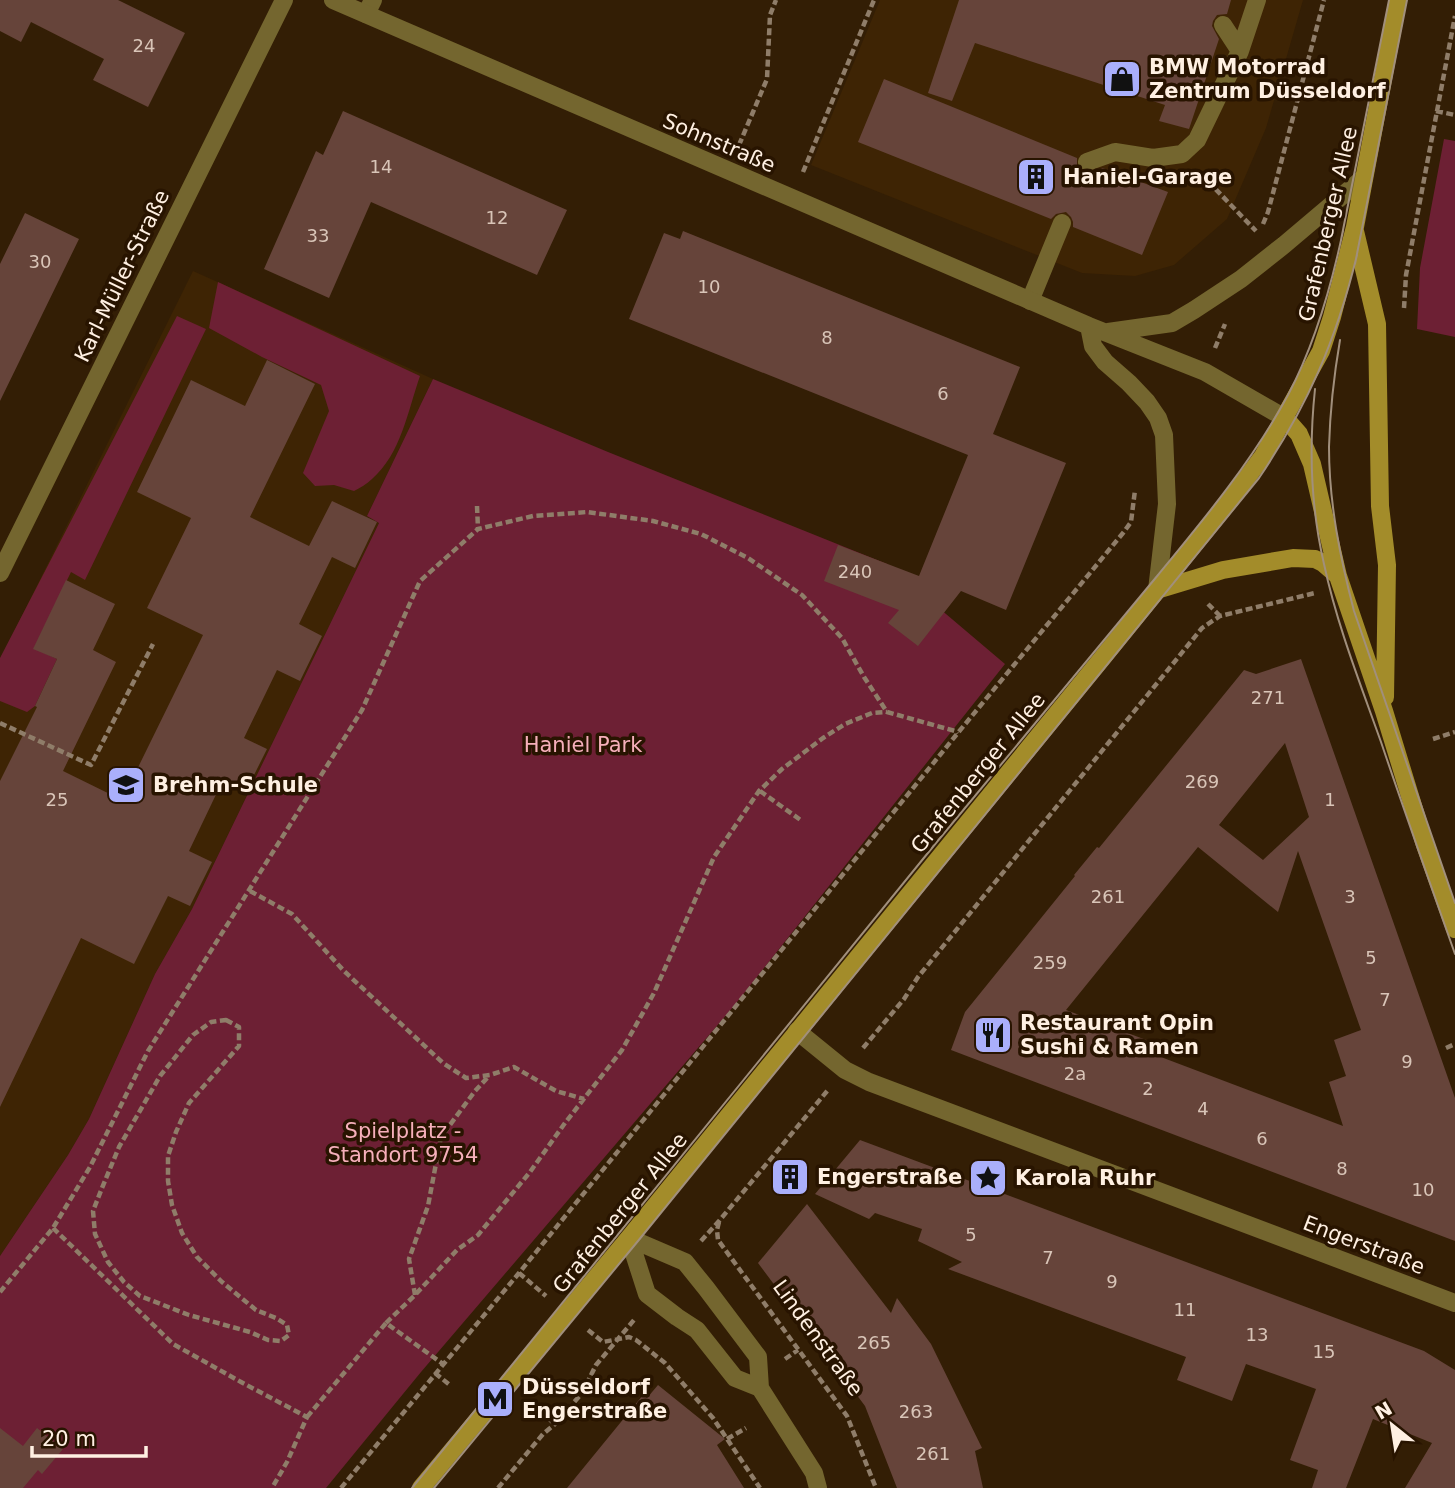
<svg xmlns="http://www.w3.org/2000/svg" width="1455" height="1488" font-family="'DejaVu Sans',sans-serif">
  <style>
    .built { fill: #3e2404 }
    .green { fill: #6d2034 }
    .building { fill: #66443a; fill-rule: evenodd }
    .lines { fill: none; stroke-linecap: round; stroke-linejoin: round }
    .path { stroke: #8f7d69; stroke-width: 4.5; stroke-dasharray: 7 3.5; stroke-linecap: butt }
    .lane { stroke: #74662f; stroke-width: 18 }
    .street { stroke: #74662f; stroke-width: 18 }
    .secondary { stroke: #a38c2a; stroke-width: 18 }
    .tram { stroke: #a18f7c; stroke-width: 2 }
    .labels { text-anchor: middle; stroke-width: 7; stroke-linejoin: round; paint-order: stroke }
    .number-label { font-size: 18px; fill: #d9c5b8 }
    .poi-label { font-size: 21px; font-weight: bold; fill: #fff0e2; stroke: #281400; text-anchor: start }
    .street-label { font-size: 21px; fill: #fff0e2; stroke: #281400 }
    .park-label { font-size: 21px; fill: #f6afba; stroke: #281400 }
  </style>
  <rect width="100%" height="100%" fill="#331e05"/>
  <path class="built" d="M880,0H1303L1266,128L1227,219L1174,265L1135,276L1082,273L811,165Z
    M193,271L433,379L367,516L379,523L192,909L155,974L89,1119L68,1155L0,1256V660Z"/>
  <path class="green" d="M1444,139L1455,141V337L1417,329L1420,268Z
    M218,282L420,376C408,410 401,454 372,479C367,484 360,488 354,491L334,485L315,486L303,473L329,411L321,385L262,357L209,328Z
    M177,316L206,329L85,580L71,572L34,648L57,659L35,706L27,712L0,701V658Z
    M433,379L608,452L887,564L1005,664L733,1007L421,1372L326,1488H0V1256L68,1155L89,1119L155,974L192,909L379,523L367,516Z"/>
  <path class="building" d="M0,0H118L185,33L148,107L93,80L104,59L31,22L21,42L0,31Z
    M959,0H1231L1227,14L1217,15L1213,21L1212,26L1219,39L1189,129L1159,121L1165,105L975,43L952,101L928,93Z
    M884,79L1077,158V166L1084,173H1091L1103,168L1168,192L1142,255L1073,227V222L1071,217L1066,212L1056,214L1051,219L858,142Z
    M343,111L567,210L537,275L371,202L329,298L264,269L316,151L323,155Z
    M25,213L79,239L0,401V264Z
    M683,231L1020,367L993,434L1066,463L1006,610L961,591L918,646L888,623L899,610L824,581L838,545L919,576L968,455L629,319L664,233L680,239Z
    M267,360L315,384L250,517L309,546L332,501L377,522L355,568L332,557L299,624L322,636L300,681L277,670L244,738L267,749L245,793L222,782L189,851L212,862L190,906L168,896L134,964L81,938L0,1107V781L37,707L35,706L57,659L33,649L66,580L115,604L93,650L116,662L63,771L122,800L203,635L147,608L191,518L137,492L191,380L245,406Z
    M1301,659L1455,1098V1241L951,1050L965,1012L1075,876L1074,875L1097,847L1099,848L1244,670L1256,674ZM1285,743L1309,817L1263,860L1219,825ZM1198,847L1278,912L1298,851L1361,1030L1334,1040L1346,1076L1329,1082L1343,1126L1145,1051L1149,1041L1066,1010Z
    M860,1140L1424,1351L1455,1370V1488H1405L1432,1443L1373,1419L1346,1488H1312L1318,1470L1290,1460L1316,1389L1246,1364L1232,1401L1177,1380L1186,1357L948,1269L962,1262L918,1241L922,1229L875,1213L869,1219L815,1194Z
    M807,1204L891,1313L897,1298L931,1344L982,1448L975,1451L983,1488H897L865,1406L758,1263Z
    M658,1385L725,1439L717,1445L744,1488H567L643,1395L647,1398Z
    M0,1428L23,1446L37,1428L63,1449L42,1474L38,1470L23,1488H0Z"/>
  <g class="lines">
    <path class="path" d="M1436,111L1455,115
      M739,145L767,79L770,15L776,0
      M803,172L874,0
      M1201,174L1256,231
      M1263,224L1268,212L1324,0
      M1404,308L1406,275L1455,16
      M1215,348L1225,324
      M477,506L478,529
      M1208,604L1220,616
      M0,723L91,765L153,644
      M1433,739L1455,732
      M760,791L802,821
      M250,891L292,914L344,971L443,1063L466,1078L490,1075L514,1067L556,1091L584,1099
      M226,1020L239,1027V1046L189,1103L176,1132L168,1156V1181L172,1205L182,1233L197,1257L222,1282L256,1310L276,1318L287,1325L289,1335L281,1341L268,1340L250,1332L189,1315L140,1296L124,1282L108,1262L95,1234L93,1211L102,1188L119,1147L160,1076L193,1035L211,1022Z
      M863,1048L904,999L918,977L1202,628L1220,616L1315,593
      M1446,1048L1455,1044
      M719,1222L717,1230L718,1240L847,1416L876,1488
      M53,1228L173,1344L241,1382L307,1417L287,1462L272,1488
      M701,1241L719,1221L828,1090
      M519,1273L546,1296
      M0,1292L53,1228L90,1167L148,1051L362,710L420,581L478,529L533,516L587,512L653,521L701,534L748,558L802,595L842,638L864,677L887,712L955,731L957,734
      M415,1295L409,1259L428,1206L441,1137L475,1091L489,1076
      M386,1323L415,1295L457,1250L478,1235L530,1172L565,1123L622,1050L654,993L714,857L759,791L782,769L823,738L845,724L872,713L887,712
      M588,1330L603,1342L629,1337L636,1340L665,1363L713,1418L760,1488
      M785,1359L798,1350
      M435,1373L451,1386
      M539,1411L555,1424
      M307,1417L386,1323L443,1364
      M727,1439L746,1428
      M341,1488L519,1273L957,734L1123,533L1131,522L1135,490
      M498,1488L543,1434L555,1424L582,1393L596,1365L634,1320"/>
    <path class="lane" d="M366,14L373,0
      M1223,25L1240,51
      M1087,162L1115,152L1153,158L1182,154L1197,140L1240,51L1257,0
      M1030,301L1062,223"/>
    <path class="street" d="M333,0L1089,326L1205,372L1285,418
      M1089,326L1093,346L1105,362L1129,383L1147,402L1158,418L1164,435L1167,504L1157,590
      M1108,332L1172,323L1194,310L1241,279L1284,245L1362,179
      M0,573L284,0
      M797,1031L845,1070L869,1082L1455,1303
      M629,1238L685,1262L706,1288L758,1357L760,1388L814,1473L818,1488
      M629,1238L647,1294L677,1317L697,1330L735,1378L760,1388"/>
    <path class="secondary" d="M1355,231L1377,324L1380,506L1387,565L1385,697
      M1285,418L1299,434L1312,464L1338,576L1384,711L1425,845L1455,929
      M1157,590L1223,570L1293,558L1315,559L1323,563L1338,576
      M421,1488L629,1238L1104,656L1231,499L1263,456L1321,351L1332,317L1355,227L1398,0"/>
    <path class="tram" d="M1341,240L1389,0
      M1355,264L1407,0
      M1340,340C1334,375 1330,411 1329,447C1329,503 1340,557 1354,611L1455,903
      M1315,389C1309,446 1311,508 1324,564C1337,625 1360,683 1381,742C1405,813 1430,883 1455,954
      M412,1488C587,1273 762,1058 936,843C1010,753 1084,664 1158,575C1205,518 1253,460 1288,395C1315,344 1331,288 1343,231
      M434,1488L638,1241L1259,478C1308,405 1336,341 1357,255"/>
  </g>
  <defs>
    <symbol id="shop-square" viewBox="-11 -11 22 22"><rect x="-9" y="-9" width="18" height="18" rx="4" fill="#aaaffb" stroke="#281400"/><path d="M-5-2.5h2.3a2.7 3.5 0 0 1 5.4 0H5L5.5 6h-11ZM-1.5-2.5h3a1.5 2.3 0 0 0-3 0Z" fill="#111"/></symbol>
    <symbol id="building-square" viewBox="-11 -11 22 22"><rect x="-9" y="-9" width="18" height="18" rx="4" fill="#aaaffb" stroke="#281400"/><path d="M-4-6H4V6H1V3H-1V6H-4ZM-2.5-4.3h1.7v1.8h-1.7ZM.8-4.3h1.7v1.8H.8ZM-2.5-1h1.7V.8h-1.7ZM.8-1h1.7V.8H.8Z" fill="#111"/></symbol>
    <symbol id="school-square" viewBox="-11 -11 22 22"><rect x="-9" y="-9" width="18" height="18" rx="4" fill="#aaaffb" stroke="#281400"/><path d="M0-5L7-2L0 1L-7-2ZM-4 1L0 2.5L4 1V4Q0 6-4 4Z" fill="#111"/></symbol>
    <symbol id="restaurant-square" viewBox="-11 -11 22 22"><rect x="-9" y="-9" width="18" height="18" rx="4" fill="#aaaffb" stroke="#281400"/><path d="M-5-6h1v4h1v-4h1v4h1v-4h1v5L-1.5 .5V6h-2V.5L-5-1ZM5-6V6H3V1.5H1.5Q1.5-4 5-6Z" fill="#111"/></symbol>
    <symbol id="sight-square" viewBox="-11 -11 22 22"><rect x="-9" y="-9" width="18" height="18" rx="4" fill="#aaaffb" stroke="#281400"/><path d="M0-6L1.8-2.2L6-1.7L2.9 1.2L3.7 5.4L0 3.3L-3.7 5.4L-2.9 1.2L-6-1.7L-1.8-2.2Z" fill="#111"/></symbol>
    <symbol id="metro-square" viewBox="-11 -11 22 22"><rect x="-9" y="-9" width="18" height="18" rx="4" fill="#aaaffb" stroke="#281400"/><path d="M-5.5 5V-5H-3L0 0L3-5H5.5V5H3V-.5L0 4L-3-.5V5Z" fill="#111"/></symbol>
  </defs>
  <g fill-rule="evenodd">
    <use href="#shop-square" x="1100" y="57" width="44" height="44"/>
    <use href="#building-square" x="1014" y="155" width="44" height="44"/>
    <use href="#school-square" x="104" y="763" width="44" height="44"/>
    <use href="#restaurant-square" x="971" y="1013" width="44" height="44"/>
    <use href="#building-square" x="768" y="1155" width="44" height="44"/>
    <use href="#sight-square" x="966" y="1156" width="44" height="44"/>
    <use href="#metro-square" x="473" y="1377" width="44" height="44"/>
  </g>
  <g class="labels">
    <g class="number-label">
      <text x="144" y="52">24</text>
      <text x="381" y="173">14</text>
      <text x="497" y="224">12</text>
      <text x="318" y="242">33</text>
      <text x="40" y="268">30</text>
      <text x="709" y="293">10</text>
      <text x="827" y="344">8</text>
      <text x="943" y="400">6</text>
      <text x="855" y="578">240</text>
      <text x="1268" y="704">271</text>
      <text x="1202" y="788">269</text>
      <text x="57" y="806">25</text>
      <text x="1330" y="806">1</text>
      <text x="1108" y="903">261</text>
      <text x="1350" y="903">3</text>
      <text x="1371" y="964">5</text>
      <text x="1050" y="969">259</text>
      <text x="1385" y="1006">7</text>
      <text x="1407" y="1068">9</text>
      <text x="1075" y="1080">2a</text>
      <text x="1148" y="1095">2</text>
      <text x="1203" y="1115">4</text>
      <text x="1262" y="1145">6</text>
      <text x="1342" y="1175">8</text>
      <text x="1423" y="1196">10</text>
      <text x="971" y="1241">5</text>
      <text x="1048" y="1264">7</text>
      <text x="1112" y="1288">9</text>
      <text x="1185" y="1316">11</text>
      <text x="1257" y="1341">13</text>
      <text x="874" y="1349">265</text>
      <text x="1324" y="1358">15</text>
      <text x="916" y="1418">263</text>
      <text x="933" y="1460">261</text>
    </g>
    <g class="poi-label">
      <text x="1149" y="74">BMW Motorrad<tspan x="1149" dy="24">Zentrum Düsseldorf</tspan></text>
      <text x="1063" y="184">Haniel-Garage</text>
      <text x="153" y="792">Brehm-Schule</text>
      <text x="1020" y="1030">Restaurant Opin<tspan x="1020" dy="24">Sushi &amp; Ramen</tspan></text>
      <text x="817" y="1184">Engerstraße</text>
      <text x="1015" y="1185">Karola Ruhr</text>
      <text x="522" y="1394">Düsseldorf<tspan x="522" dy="24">Engerstraße</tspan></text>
    </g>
    <g class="street-label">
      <text transform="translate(719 143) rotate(23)" y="7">Sohnstraße</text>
      <text transform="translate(1328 224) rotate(-77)" y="7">Grafenberger Allee</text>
      <text transform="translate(122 276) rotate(-64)" y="7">Karl-Müller-Straße</text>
      <text transform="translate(978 773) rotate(-51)" y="7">Grafenberger Allee</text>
      <text transform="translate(620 1213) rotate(-51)" y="7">Grafenberger Allee</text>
      <text transform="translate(1364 1245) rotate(21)" y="7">Engerstraße</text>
      <text transform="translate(818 1338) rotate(54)" y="7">Lindenstraße</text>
    </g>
    <g class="park-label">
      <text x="583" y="752">Haniel Park</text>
      <text x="403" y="1138">Spielplatz -<tspan x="403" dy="24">Standort 9754</tspan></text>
    </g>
  </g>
  <g transform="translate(1392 1425) rotate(330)" stroke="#281400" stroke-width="5" paint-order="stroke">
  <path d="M0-5L12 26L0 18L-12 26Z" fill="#fff0e2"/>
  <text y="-10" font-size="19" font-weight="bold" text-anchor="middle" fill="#fff0e2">N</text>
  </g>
  <path d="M32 1446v10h114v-10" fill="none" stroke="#fff0e2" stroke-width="3.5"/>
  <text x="42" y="1446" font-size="21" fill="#fff0e2" stroke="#281400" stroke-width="5" paint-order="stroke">20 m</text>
</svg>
